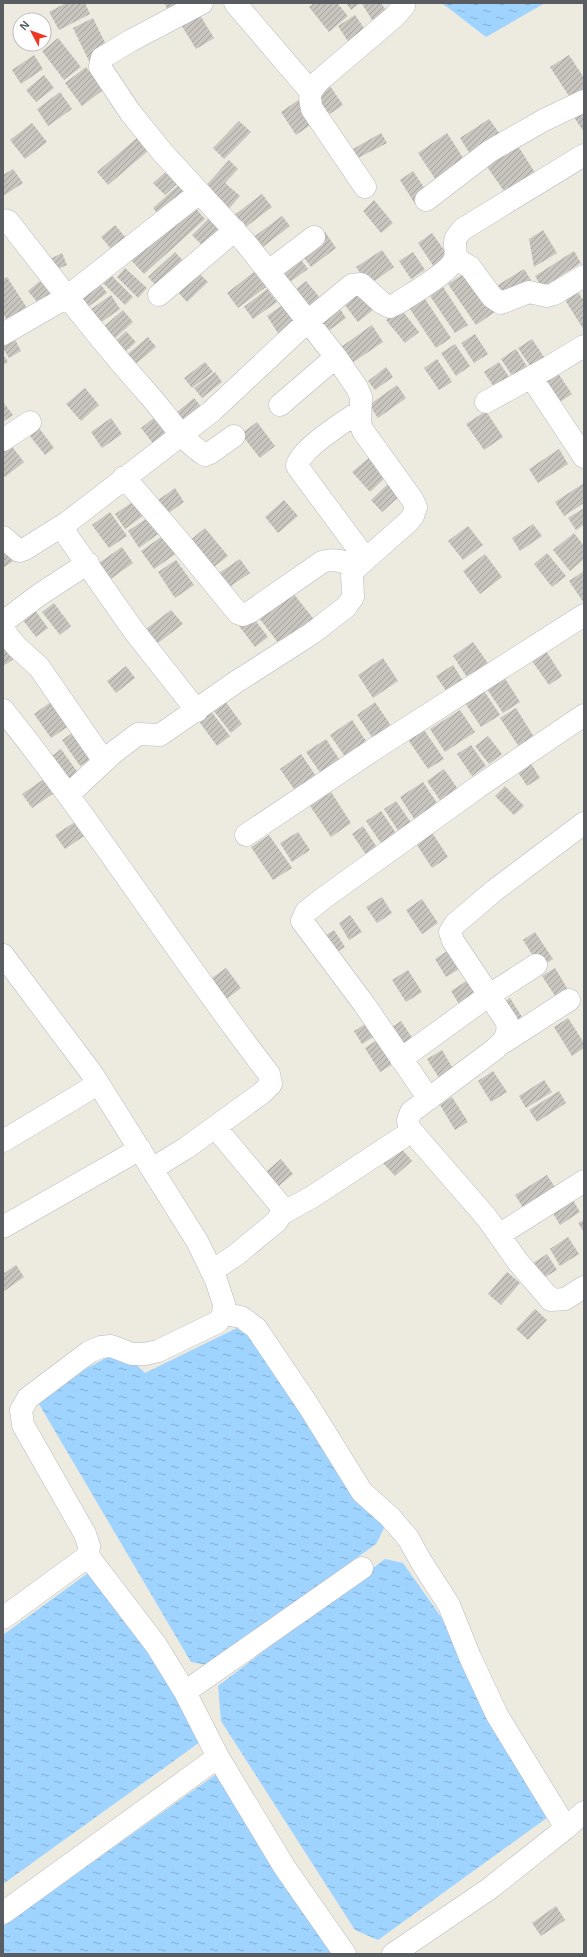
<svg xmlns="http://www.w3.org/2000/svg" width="587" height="1957" font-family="Helvetica,sans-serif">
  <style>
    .water { fill: url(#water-ripples) }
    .building { fill: url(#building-hatch) }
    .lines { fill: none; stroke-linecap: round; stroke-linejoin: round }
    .minor-casing { stroke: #b6b9be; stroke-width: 23 }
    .minor { stroke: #fff; stroke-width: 22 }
  </style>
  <defs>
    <pattern id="water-ripples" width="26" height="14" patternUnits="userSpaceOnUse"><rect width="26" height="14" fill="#9ed4ff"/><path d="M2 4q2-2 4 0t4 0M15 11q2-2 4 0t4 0" fill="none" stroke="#84afd2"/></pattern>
    <pattern id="building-hatch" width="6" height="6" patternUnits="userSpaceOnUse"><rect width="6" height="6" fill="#c8c4be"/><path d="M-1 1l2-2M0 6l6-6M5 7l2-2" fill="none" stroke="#a5a29e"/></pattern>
  </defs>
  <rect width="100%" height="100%" fill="#edeae0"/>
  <path class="water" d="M442,3H545L486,37Z
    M243,1325L387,1522L376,1544L207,1665L191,1662L39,1404L76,1374L121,1350L145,1373Z
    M385,1559L403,1563L468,1655L551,1815L378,1940L355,1930L221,1721L218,1686Z
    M88,1573L108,1578L200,1733V1742L3,1884V1635Z
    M222,1770L338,1954H3V1926Z"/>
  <path class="building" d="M66,3H85L90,14L59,30L49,12Z
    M164,3H183L172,17Z
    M314,3H337L348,16L329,32L309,7Z
    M346,3H360L351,10Z
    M363,3H381L389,15L374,23L362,4Z
    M198,12L214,38L196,49L180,23Z
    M355,15L368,34L351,46L338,26Z
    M93,18L109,51L89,61L73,28Z
    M58,38L81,67L64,80L42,51Z
    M34,55L43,69L21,84L12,70Z
    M569,55L584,78V90L571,99L550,67Z
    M86,67L103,90L82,106L65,83Z
    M44,75L54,88L36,102L26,90Z
    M330,86L343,105L325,117L312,98Z
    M60,92L72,109L48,126L37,109Z
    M300,99L315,122L296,135L281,112Z
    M584,104V132L571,113Z
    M489,119L502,137L472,157L460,138Z
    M239,121L251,132L224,159L213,148Z
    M32,123L47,142L25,159L10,140Z
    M381,133L387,143L358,158L353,149Z
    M447,133L467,164L438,183L418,153Z
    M138,137L149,150L108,185L97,172Z
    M514,140L536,174L506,194L483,161Z
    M229,160L238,169L225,183L240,196L227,211L203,189Z
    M13,169L23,183L3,196V175Z
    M169,169L180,181L165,195L153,183Z
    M413,171L429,195L415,204L400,180Z
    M183,181L193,193L163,220L153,208Z
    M262,194L272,207L243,229L233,216Z
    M374,200L393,223L381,233L363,211Z
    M192,204L205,219L144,274L131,260Z
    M213,214L228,229L205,248L192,235Z
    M282,216L290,226L259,250L251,239Z
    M115,225L131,244L117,256L101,237Z
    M543,230L557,253L534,267L529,239Z
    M325,232L336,248L311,267L299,251Z
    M432,233L449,257L434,267L418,243Z
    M382,250L394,267L369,285L356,267Z
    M574,251L581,263L542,288L535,276Z
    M175,252L187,265L160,290L148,277Z
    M413,252L425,270L411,279L399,261Z
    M62,253L67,265L51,272L46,261Z
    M296,253L308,269L290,282L278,266Z
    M125,268L147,288L138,298L117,277Z
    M524,269L531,280L505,297L498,285Z
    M197,271L208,282L187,302L176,290Z
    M468,271L495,312L476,325L448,284Z
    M254,272L266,287L238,308L227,293Z
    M111,275L133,297L125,305L103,283Z
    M7,277L27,308L8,321L3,314V279Z
    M40,281L50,293L38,303L28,291Z
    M98,281L107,293L88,307L79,295Z
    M306,281L321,299L304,312L290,294Z
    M441,284L468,325L455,333L428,293Z
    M267,289L277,302L253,319L244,307Z
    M359,292L373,310L358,322L344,304Z
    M578,292L584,301V330L565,300Z
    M111,295L120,309L100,323L90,310Z
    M425,299L451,338L436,348L410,309Z
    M284,304L298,326L281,338L267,316Z
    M338,306L346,318L324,334L316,321Z
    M400,308L419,332L405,343L386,320Z
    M123,310L133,322L112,341L101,329Z
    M372,325L383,342L352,363L341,347Z
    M126,331L136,342L122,355L112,344Z
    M12,334L21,351L9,358L3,348V339Z
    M475,334L488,354L474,363L461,343Z
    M148,337L156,347L132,367L124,357Z
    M532,339L546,360L533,370L518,348Z
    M455,344L470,366L456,376L441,353Z
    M516,349L531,373L517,383L501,359Z
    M3,354L8,362L3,365Z
    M437,359L452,382L439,390L424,368Z
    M205,362L213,372L192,388L184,378Z
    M499,362L513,383L498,393L484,372Z
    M386,367L393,377L375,390L368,381Z
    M556,370L572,394L554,406L538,382Z
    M215,372L222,382L202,398L194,388Z
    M397,385L406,398L378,418L369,405Z
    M85,388L99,405L81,421L66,404Z
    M194,398L207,414L183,432L171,417Z
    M3,402L13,415L4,421L3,419Z
    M486,411L503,437L484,450L466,424Z
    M159,414L176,436L158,450L141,428Z
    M111,418L122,434L102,448L91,432Z
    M257,422L275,446L260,458L241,434Z
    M39,428L54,448L45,455L30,436Z
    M10,444L24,462L5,477L3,474V449Z
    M559,449L568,464L538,483L529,469Z
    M370,457L387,476L370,492L352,472Z
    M389,483L401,495L382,512L371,500Z
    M584,483V503L564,516L555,502Z
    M175,488L184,502L163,517L154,503Z
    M137,499L147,513L125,529L115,514Z
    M284,500L298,516L278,533L265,517Z
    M584,508V525L576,530L568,518Z
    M110,512L127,536L109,548L92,525Z
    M150,516L161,532L139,548L128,531Z
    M533,524L542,536L520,551L512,538Z
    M468,526L483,545L463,560L448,541Z
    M205,528L228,556L210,570L188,542Z
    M167,533L180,551L154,569L141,551Z
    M574,533L584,546V559L570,571L553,550Z
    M122,547L133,563L108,581L96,565Z
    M5,550L13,561L3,568V551Z
    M547,553L566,576L552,587L534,564Z
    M485,554L502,577L480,594L463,571Z
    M240,559L250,573L225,590L216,575Z
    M176,560L194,585L175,598L158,572Z
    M584,571V603L569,581Z
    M289,588L316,622L283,649L256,614Z
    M54,603L71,626L60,635L42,612Z
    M34,609L48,628L36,637L22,619Z
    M171,610L183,624L154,646L142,632Z
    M252,616L268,637L255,647L239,626Z
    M3,638L17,657L3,666Z
    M473,642L492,669L471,683L453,656Z
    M546,651L562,676L549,685L532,661Z
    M383,658L398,681L373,698L358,675Z
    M453,665L465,684L449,695L436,676Z
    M126,666L135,678L116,693L107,681Z
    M504,677L520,702L503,713L487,689Z
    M484,691L500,715L481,727L465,703Z
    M55,699L72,724L51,738L34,714Z
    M225,701L242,724L231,733L213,710Z
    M375,702L394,730L376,743L357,715Z
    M516,708L534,737L519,747L500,718Z
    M210,710L230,736L217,746L198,720Z
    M460,710L475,732L445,752L430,729Z
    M352,720L370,747L348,761L330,735Z
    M422,727L444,759L428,769L407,738Z
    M78,729L96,756L80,766L62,740Z
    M488,736L502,754L489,764L475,746Z
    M326,739L345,768L326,781L306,752Z
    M471,745L486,766L472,776L457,754Z
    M61,749L81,777L67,787L48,759Z
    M301,754L320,782L299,796L280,769Z
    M529,760L540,778L527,786L516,769Z
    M444,769L462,795L444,806L427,781Z
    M47,777L57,791L32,808L22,794Z
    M423,782L441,809L418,825L400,797Z
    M505,786L524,806L514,815L495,796Z
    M331,792L351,823L331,837L310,806Z
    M396,801L412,824L399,832L384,809Z
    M381,811L400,839L385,849L366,821Z
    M78,820L87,834L65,849L55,835Z
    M363,826L380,852L369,859L352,834Z
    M431,831L448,857L432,868L415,842Z
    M298,832L310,850L292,862L280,843Z
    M269,835L292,868L273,880L251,847Z
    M382,897L392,913L377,923L366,907Z
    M422,899L438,923L422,934L406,910Z
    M350,915L362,932L349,940L339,923Z
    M334,930L345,947L331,956L320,939Z
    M535,932L553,959L540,967L523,940Z
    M449,950L461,968L446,977L435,959Z
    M226,968L241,988L220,1004L205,983Z
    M555,968L567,988L555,996L542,976Z
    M408,970L422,992L406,1002L392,980Z
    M468,980L479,998L462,1009L451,991Z
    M510,998L527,1025L516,1032L499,1005Z
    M568,1018L584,1043V1048L572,1056L554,1027Z
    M372,1020L380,1033L362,1044L354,1031Z
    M401,1021L413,1039L397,1049L386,1031Z
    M377,1040L393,1064L380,1072L365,1048Z
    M442,1050L455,1072L441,1081L427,1059Z
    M493,1071L507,1092L491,1102L478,1081Z
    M544,1080L552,1092L526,1108L519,1096Z
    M559,1091L566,1103L537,1122L529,1110Z
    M452,1097L468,1122L455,1130L440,1105Z
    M400,1147L412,1161L395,1176L383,1163Z
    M281,1159L293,1174L274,1190L262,1175Z
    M547,1175L556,1189L524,1209L515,1195Z
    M571,1197L580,1212L560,1225L551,1210Z
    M584,1220V1232L578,1223Z
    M568,1237L579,1254L560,1266L550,1249Z
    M547,1254L557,1270L540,1280L530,1265Z
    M16,1265L24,1277L3,1292V1274Z
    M507,1272L520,1283L501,1305L488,1294Z
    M535,1309L547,1320L528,1340L516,1329Z
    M556,1906L565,1920L541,1936L532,1923Z"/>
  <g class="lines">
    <defs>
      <path id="minor" d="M235,3L311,92
        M365,187L312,109C308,94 310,91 320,80L394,17L404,6V3
        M426,200L490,151L544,120L584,101
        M3,220L8,221C54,280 99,339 149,395C167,415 182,441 205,455L210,453L234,436
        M455,258L470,267L492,297L501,303L529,292L547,296L554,294L584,276
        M269,271L314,237
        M159,295L235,230
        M3,334L67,297L199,193
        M531,377L584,457
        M486,402L546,369L584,346
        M280,405L336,357
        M359,412C346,420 298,451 297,466L365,558
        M3,440L30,422
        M124,477L179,541L238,613L243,615L250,612L322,562C335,558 344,561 356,568
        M3,537L19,551L25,549L68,522
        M3,622L39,595L88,563
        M3,630L17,647L39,667L104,761
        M3,710C97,827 177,955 269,1074L271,1084L262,1093L186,1148L152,1169
        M197,711L134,631L68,537L65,530L68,522L212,411L307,322L352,285L361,284L382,303L390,307L398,303C411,294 451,272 455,258C458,243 449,244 463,229L584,155
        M68,795L113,753L138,734L160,735L236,682L311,634L346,607L353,597L352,574L356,568L408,522L413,516L416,507L412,499L363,431L360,423L361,397L357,388L336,357L245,242L163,153L130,112L100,67L102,58L130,41L202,3
        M584,823L495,890L455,924L450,932L453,941L507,1022C509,1035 504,1041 495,1049L411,1112L408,1120L409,1128L487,1218L518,1262L551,1300L565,1299L584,1287
        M246,835L376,748L584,615
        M3,955L93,1075L197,1241L216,1280L224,1304L223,1314L218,1322L158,1351L145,1354H132L111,1346L101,1347L89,1352L28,1398L21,1410L23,1425L85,1534L89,1546L88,1556L3,1618
        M504,1042L569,1000
        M401,1059L488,996L536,965
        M429,1099L364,1004L302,921L306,912L325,897L478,787L584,715
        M3,1141L98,1084
        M281,1214L312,1197L412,1131
        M3,1227L140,1149
        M499,1235L584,1181
        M212,1271L236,1255L277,1221L281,1214V1206L215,1127
        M223,1314L241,1317L256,1328L308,1405L362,1492L390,1517L408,1538L422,1563L449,1605L470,1657L497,1715L566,1828L584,1812
        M88,1556L156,1645L185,1692L218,1757L285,1868L345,1954
        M185,1692L362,1568
        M3,1913L218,1757
        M393,1954L489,1889L566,1828"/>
    </defs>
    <use href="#minor" class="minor-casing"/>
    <use href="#minor" class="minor"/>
  </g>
  <rect width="587" height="1957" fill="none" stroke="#595d62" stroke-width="8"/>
  <g transform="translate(32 32) rotate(311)"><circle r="19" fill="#ffffff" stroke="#bdbec0"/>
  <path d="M0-3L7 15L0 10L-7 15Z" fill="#ee3625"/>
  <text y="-6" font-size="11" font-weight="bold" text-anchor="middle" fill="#595d62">N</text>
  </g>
</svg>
